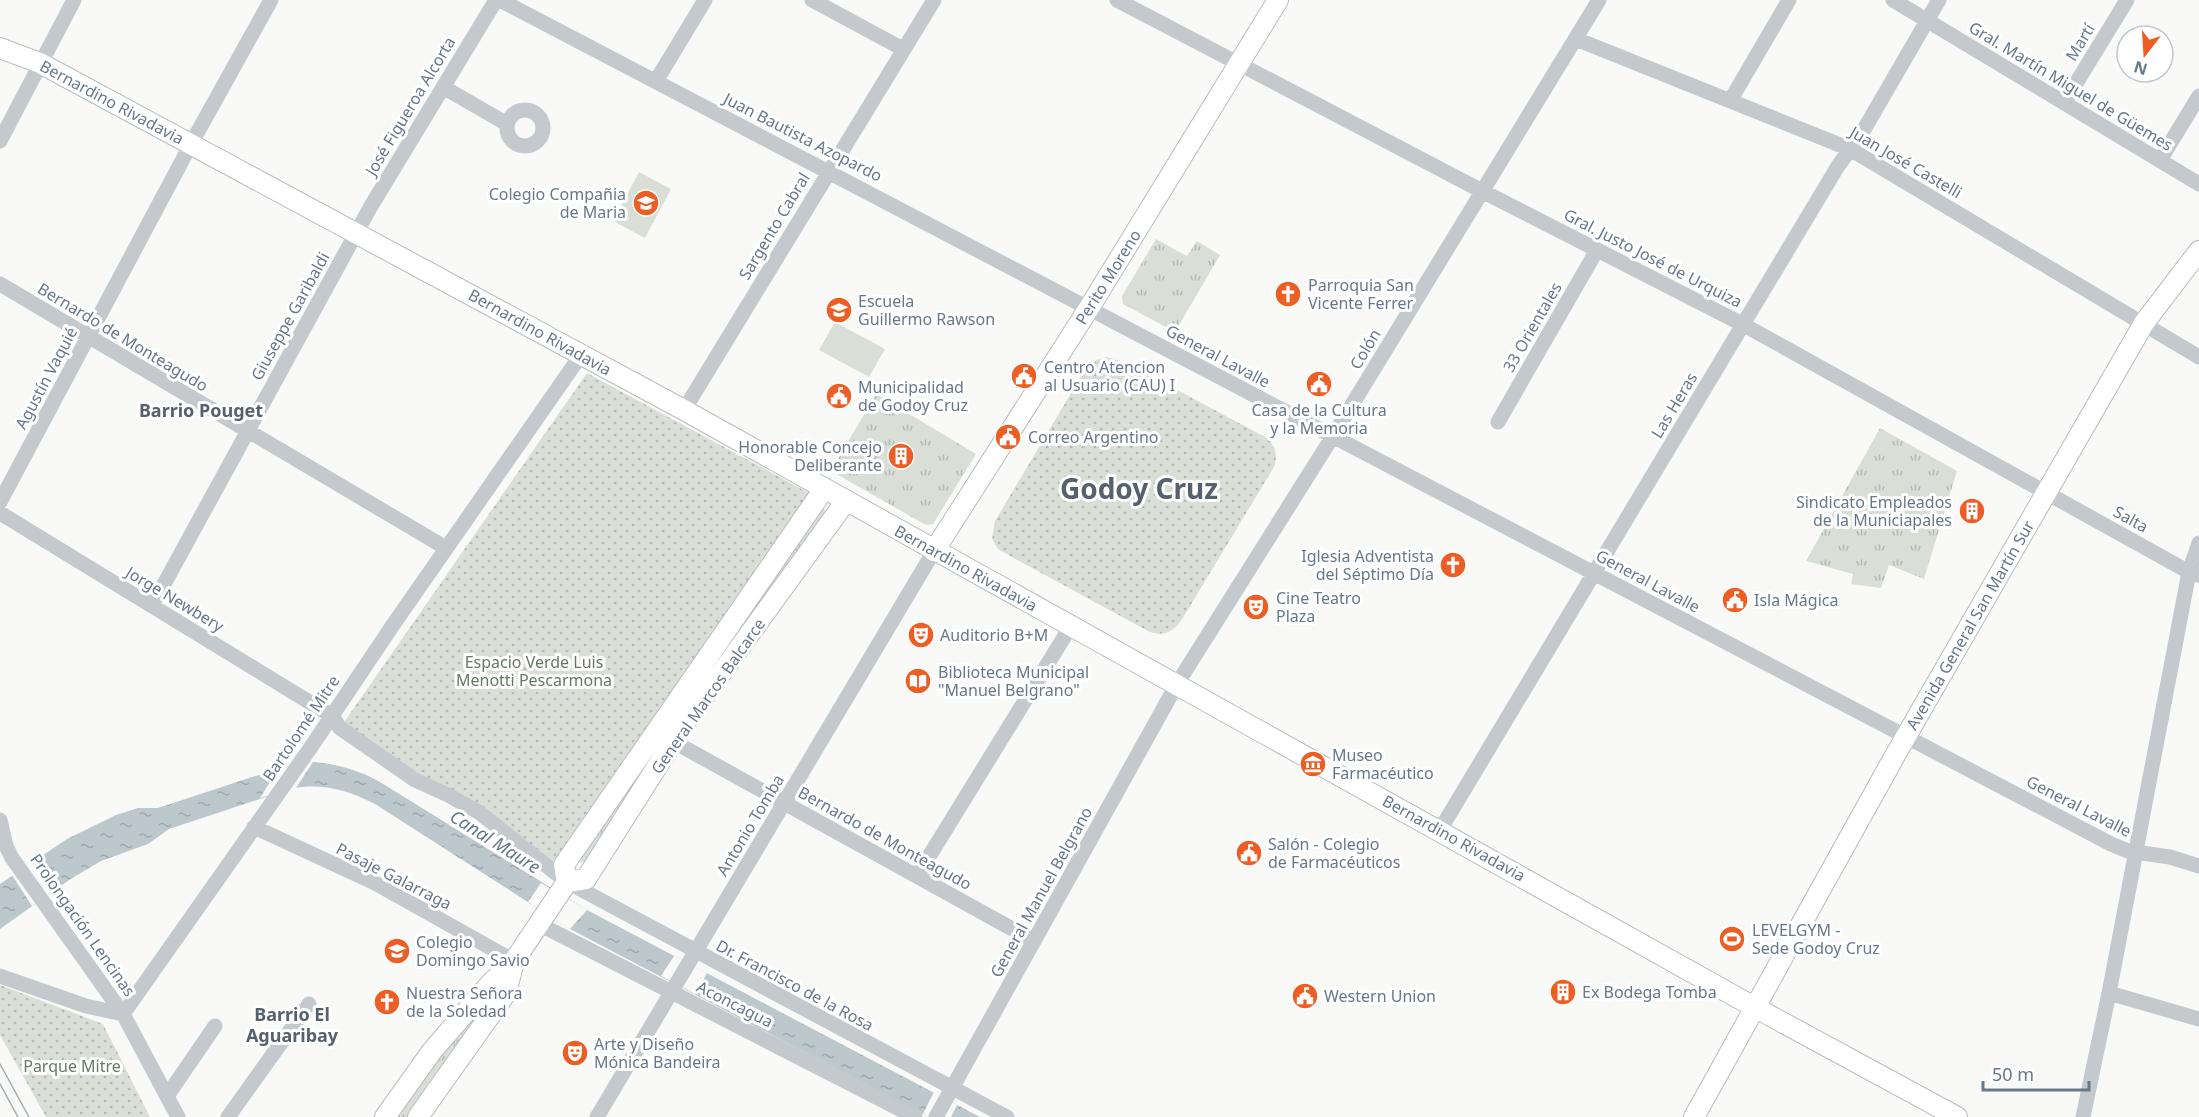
<svg xmlns="http://www.w3.org/2000/svg" width="2199" height="1117" font-family="'Noto Sans',sans-serif">
  <style>
    .grass { fill: url(#grass-tufts) }
    .park { fill: url(#park-dots) }
    .pitch { fill: #d9dfd6 }
    .water { fill: url(#water-ripples) }
    .pier { fill: #f9faf7 }
    .lines { fill: none; stroke-linecap: round; stroke-linejoin: round }
    .major-casing { stroke: #b8bcc1; stroke-width: 22 }
    .minor { stroke: #c4c9cd; stroke-width: 15 }
    .major { stroke: #fff; stroke-width: 20 }
    .tram { stroke: #a5abb2; stroke-width: 1.5 }
    .labels { text-anchor: middle; stroke-width: 6; stroke-linejoin: round; paint-order: stroke }
    .street-label { font-size: 16px; fill: #67788a; stroke: #fff }
    .poi-label { font-size: 16px; fill: #67788a; stroke: #fff; text-anchor: start }
    .park-label { font-size: 16px; fill: #667a62; stroke: #fff }
    .neighbourhood-label { font-size: 18px; font-weight: bold; fill: #55626e; stroke: #fff }
    .water-label { font-size: 18px; font-style: italic; fill: #637a84; stroke: #fff }
    .town-label { font-size: 28px; font-weight: bold; fill: #55626e; stroke: #fff }
  </style>
  <defs>
    <pattern id="grass-tufts" width="24" height="20" patternUnits="userSpaceOnUse" patternTransform="scale(1.5)"><rect width="24" height="20" fill="#d9dfd6"/><path d="M3 7l-1-3M5 7V3M7 7l1-3M15 17l-1-3M17 17v-4M19 17l1-3" fill="none" stroke="#b4bab3"/></pattern>
    <pattern id="park-dots" width="8" height="8" patternUnits="userSpaceOnUse" patternTransform="scale(1.5)"><rect width="8" height="8" fill="#d9dfd6"/><path d="M2 2h.1M6 6h.1" fill="none" stroke="#b4bab3" stroke-width="1.8" stroke-linecap="round"/></pattern>
    <pattern id="water-ripples" width="26" height="14" patternUnits="userSpaceOnUse" patternTransform="scale(1.5)"><rect width="26" height="14" fill="#bdc8cd"/><path d="M2 4q2-2 4 0t4 0M15 11q2-2 4 0t4 0" fill="none" stroke="#9da7ac"/></pattern>
  </defs>
  <rect width="100%" height="100%" fill="#f9faf7"/>
  <path class="grass" d="M1156,239L1187,256L1197,241L1220,255L1175,332L1123,304L1122,296Z
    M876,394L976,454L933,524L926,525L831,471Z
    M1880,428L1957,471L1924,579L1889,565L1881,588L1851,584L1853,574L1806,561Z
    M822,508L829,512L672,729L667,726Z
    M657,741L662,745L589,858L580,864L583,854Z
    M489,998L492,999L407,1117H396L435,1063Z"/>
  <path class="park" d="M1107,357L1129,364L1265,437C1276,445 1278,455 1274,467L1181,621C1172,633 1161,637 1148,631L1012,557L998,549L992,539L995,521L1083,373L1096,360Z
    M587,373L811,494L550,870L519,844L340,728Z
    M0,985L103,1024L150,1117H46L0,1035Z"/>
  <path class="pitch" d="M639,172L671,189L645,238L613,221Z
    M835,322L885,349L869,377L819,350Z"/>
  <path class="water" d="M313,762C337,764 359,770 380,782L587,910L980,1117H928L570,929L375,804C348,790 324,783 293,788L169,829L148,844L101,861L69,880L0,929V884L67,839L116,815L138,808H158L252,777L297,764Z"/>
  <path class="pier" d="M313,762L296,788L260,798L278,769L297,764Z
    M32,860L53,892L32,906L12,875Z
    M541,883L587,910L570,929L528,902Z
    M674,956L707,973L695,994L661,976Z
    M934,1092L957,1105L951,1117H928L923,1114Z"/>
  <g class="lines">
    <defs>
      <path id="major" d="M0,48L40,63L684,410L1756,1008L1957,1117
        M934,551L1089,308L1278,0
        M567,882L586,879L682,727L846,501
        M385,1117L432,1051L490,984L514,961L567,882L564,865L824,489
        M418,1117L506,993L514,961
        M1694,1117L1897,752L2144,323L2199,251"/>
    </defs>
    <use href="#major" class="major-casing"/>
    <path class="minor" d="M500,0L2111,844L2128,851L2170,857L2199,866
      M812,0L903,49
      M1117,0L1482,191L1744,325L2189,572L2199,575
      M1893,0L2199,184
      M1576,39L1850,149L2199,357
      M656,81L705,0
      M443,87L507,124
      M1730,101L1789,0
      M2064,103L2127,0
      M507 128a18 18 0 1 1 36 0a18 18 0 1 1-36 0Z
      M0,141L74,0
      M2160,160L2199,96
      M0,284L446,548
      M684,410L934,0
      M1498,422L1597,250
      M0,502L191,144L271,0
      M0,513L332,716L340,728L415,780L448,795L480,813L567,882L1007,1117
      M152,606L371,206L496,0
      M665,737L1034,941
      M0,820L6,846L12,858L123,1014L178,1117
      M254,827L375,883L514,961
      M1440,830L1838,166L1862,133L1939,0
      M917,876L1071,626
      M539,924L915,1117
      M0,976L86,1006L123,1014
      M2109,993L2199,1019
      M123,1014L309,750L395,622L581,355
      M167,1096L215,1026
      M228,1117L309,1004
      M597,1117L934,551
      M936,1117L1177,684L1333,436L1599,0
      M2083,1117L2109,993L2189,572L2199,543"/>
    <use href="#major" class="major"/>
    <path class="tram" d="M0,1064L29,1117
      M0,1084L18,1117"/>
  </g>
  <defs>
    <symbol id="school-disc" viewBox="-11 -11 22 22"><circle r="9.5" fill="#ec5e24" stroke="#fff"/><path d="M0-5L7-2L0 1L-7-2ZM-4 1L0 2.5L4 1V4Q0 6-4 4Z" fill="#fff"/></symbol>
    <symbol id="church-disc" viewBox="-11 -11 22 22"><circle r="9.5" fill="#ec5e24" stroke="#fff"/><path d="M-1.2-6h2.4v3.5h3.3v2.4h-3.3V6h-2.4V-.1h-3.3v-2.4h3.3Z" fill="#fff"/></symbol>
    <symbol id="civic-disc" viewBox="-11 -11 22 22"><circle r="9.5" fill="#ec5e24" stroke="#fff"/><path d="M-.6-6.5H3V-4.5H.6V-3L4-1V1h2V6H-6V1h2V-1L-.6-3ZM-1.2 2.5V6h2.4V2.5Z" fill="#fff"/></symbol>
    <symbol id="building-disc" viewBox="-11 -11 22 22"><circle r="9.5" fill="#ec5e24" stroke="#fff"/><path d="M-4-6H4V6H1V3H-1V6H-4ZM-2.5-4.3h1.7v1.8h-1.7ZM.8-4.3h1.7v1.8H.8ZM-2.5-1h1.7V.8h-1.7ZM.8-1h1.7V.8H.8Z" fill="#fff"/></symbol>
    <symbol id="theatre-disc" viewBox="-11 -11 22 22"><circle r="9.5" fill="#ec5e24" stroke="#fff"/><path d="M-5-5.5Q0-4 5-5.5V0Q5 5 0 6Q-5 5-5 0ZM-3.3-2.5H-1v1.5H-3.3ZM1-2.5H3.3v1.5H1ZM-2.8 1Q0 5.5 2.8 1Z" fill="#fff"/></symbol>
    <symbol id="library-disc" viewBox="-11 -11 22 22"><circle r="9.5" fill="#ec5e24" stroke="#fff"/><path d="M-6-4Q-3-5.5-.7-3.5V5Q-3 3-6 4ZM6-4Q3-5.5 .7-3.5V5Q3 3 6 4Z" fill="#fff"/></symbol>
    <symbol id="museum-disc" viewBox="-11 -11 22 22"><circle r="9.5" fill="#ec5e24" stroke="#fff"/><path d="M0-6L6-3V-2H-6V-3ZM-5-1h2V3h-2ZM-1-1h2V3h-2ZM3-1h2V3H3ZM-6 4H6V6H-6Z" fill="#fff"/></symbol>
    <symbol id="stadium-disc" viewBox="-11 -11 22 22"><circle r="9.5" fill="#ec5e24" stroke="#fff"/><path d="M0-5a6.5 5 0 1 0 0 10a6.5 5 0 1 0 0-10ZM-3.5-1.8h7v3.6h-7Z" fill="#fff"/></symbol>
  </defs>
  <g fill-rule="evenodd">
    <use href="#school-disc" x="631" y="188" width="30" height="30"/>
    <use href="#church-disc" x="1273" y="279" width="30" height="30"/>
    <use href="#school-disc" x="824" y="295" width="30" height="30"/>
    <use href="#civic-disc" x="1009" y="361" width="30" height="30"/>
    <use href="#civic-disc" x="1304" y="369" width="30" height="30"/>
    <use href="#civic-disc" x="824" y="381" width="30" height="30"/>
    <use href="#civic-disc" x="993" y="422" width="30" height="30"/>
    <use href="#building-disc" x="886" y="441" width="30" height="30"/>
    <use href="#building-disc" x="1957" y="496" width="30" height="30"/>
    <use href="#church-disc" x="1438" y="550" width="30" height="30"/>
    <use href="#civic-disc" x="1720" y="585" width="30" height="30"/>
    <use href="#theatre-disc" x="1241" y="592" width="30" height="30"/>
    <use href="#theatre-disc" x="906" y="620" width="30" height="30"/>
    <use href="#library-disc" x="903" y="666" width="30" height="30"/>
    <use href="#museum-disc" x="1298" y="749" width="30" height="30"/>
    <use href="#civic-disc" x="1234" y="838" width="30" height="30"/>
    <use href="#stadium-disc" x="1717" y="924" width="30" height="30"/>
    <use href="#school-disc" x="382" y="936" width="30" height="30"/>
    <use href="#building-disc" x="1548" y="977" width="30" height="30"/>
    <use href="#civic-disc" x="1290" y="981" width="30" height="30"/>
    <use href="#church-disc" x="372" y="987" width="30" height="30"/>
    <use href="#theatre-disc" x="560" y="1038" width="30" height="30"/>
  </g>
  <g class="labels">
    <g class="street-label">
      <text transform="translate(2080 42) rotate(-59)" y="6">Martí</text>
      <text transform="translate(2071 86) rotate(31)" y="6">Gral. Martín Miguel de Güemes</text>
      <text transform="translate(112 102) rotate(28)" y="6">Bernardino Rivadavia</text>
      <text transform="translate(410 106) rotate(-59)" y="6">José Figueroa Alcorta</text>
      <text transform="translate(803 137) rotate(27)" y="6">Juan Bautista Azopardo</text>
      <text transform="translate(1906 162) rotate(30)" y="6">Juan José Castelli</text>
      <text transform="translate(774 226) rotate(-59)" y="6">Sargento Cabral</text>
      <text transform="translate(1653 258) rotate(27)" y="6">Gral. Justo José de Urquiza</text>
      <text transform="translate(1108 277) rotate(-58)" y="6">Perito Moreno</text>
      <text transform="translate(290 316) rotate(-61)" y="6">Giuseppe Garibaldi</text>
      <text transform="translate(1532 327) rotate(-60)" y="6">33 Orientales</text>
      <text transform="translate(540 332) rotate(29)" y="6">Bernardino Rivadavia</text>
      <text transform="translate(123 337) rotate(31)" y="6">Bernardo de Monteagudo</text>
      <text transform="translate(1365 349) rotate(-59)" y="6">Colón</text>
      <text transform="translate(1218 356) rotate(28)" y="6">General Lavalle</text>
      <text transform="translate(46 378) rotate(-62)" y="6">Agustín Vaquié</text>
      <text transform="translate(1674 405) rotate(-59)" y="6">Las Heras</text>
      <text transform="translate(2131 519) rotate(29)" y="6">Salta</text>
      <text transform="translate(966 568) rotate(29)" y="6">Bernardino Rivadavia</text>
      <text transform="translate(1648 581) rotate(28)" y="6">General Lavalle</text>
      <text transform="translate(175 599) rotate(31)" y="6">Jorge Newbery</text>
      <text transform="translate(1970 625) rotate(-60)" y="6">Avenida General San Martín Sur</text>
      <text transform="translate(708 696) rotate(-55)" y="6">General Marcos Balcarce</text>
      <text transform="translate(301 728) rotate(-56)" y="6">Bartolomé Mitre</text>
      <text transform="translate(2079 806) rotate(27)" y="6">General Lavalle</text>
      <text transform="translate(750 825) rotate(-59)" y="6">Antonio Tomba</text>
      <text transform="translate(885 838) rotate(29)" y="6">Bernardo de Monteagudo</text>
      <text transform="translate(1454 838) rotate(29)" y="6">Bernardino Rivadavia</text>
      <text transform="translate(394 876) rotate(27)" y="6">Pasaje Galarraga</text>
      <text transform="translate(1041 892) rotate(-61)" y="6">General Manuel Belgrano</text>
      <text transform="translate(83 925) rotate(55)" y="6">Prolongación Lencinas</text>
      <text transform="translate(795 985) rotate(28)" y="6">Dr. Francisco de la Rosa</text>
      <text transform="translate(735 1004) rotate(27)" y="6">Aconcagua</text>
    </g>
    <g class="poi-label">
      <text x="626" y="200" text-anchor="end">Colegio Compañia<tspan x="626" dy="18">de Maria</tspan></text>
      <text x="1308" y="291">Parroquia San<tspan x="1308" dy="18">Vicente Ferrer</tspan></text>
      <text x="858" y="307">Escuela<tspan x="858" dy="18">Guillermo Rawson</tspan></text>
      <text x="1044" y="373">Centro Atencion<tspan x="1044" dy="18">al Usuario (CAU) I</tspan></text>
      <text x="858" y="393">Municipalidad<tspan x="858" dy="18">de Godoy Cruz</tspan></text>
      <text x="1319" y="416" text-anchor="middle">Casa de la Cultura<tspan x="1319" dy="18">y la Memoria</tspan></text>
      <text x="1028" y="443">Correo Argentino</text>
      <text x="882" y="453" text-anchor="end">Honorable Concejo<tspan x="882" dy="18">Deliberante</tspan></text>
      <text x="1952" y="508" text-anchor="end">Sindicato Empleados<tspan x="1952" dy="18">de la Municiapales</tspan></text>
      <text x="1434" y="562" text-anchor="end">Iglesia Adventista<tspan x="1434" dy="18">del Séptimo Día</tspan></text>
      <text x="1276" y="604">Cine Teatro<tspan x="1276" dy="18">Plaza</tspan></text>
      <text x="1754" y="606">Isla Mágica</text>
      <text x="940" y="641">Auditorio B+M</text>
      <text x="938" y="678">Biblioteca Municipal<tspan x="938" dy="18">"Manuel Belgrano"</tspan></text>
      <text x="1332" y="761">Museo<tspan x="1332" dy="18">Farmacéutico</tspan></text>
      <text x="1268" y="850">Salón - Colegio<tspan x="1268" dy="18">de Farmacéuticos</tspan></text>
      <text x="1752" y="936">LEVELGYM -<tspan x="1752" dy="18">Sede Godoy Cruz</tspan></text>
      <text x="416" y="948">Colegio<tspan x="416" dy="18">Domingo Savio</tspan></text>
      <text x="1582" y="998">Ex Bodega Tomba</text>
      <text x="406" y="999">Nuestra Señora<tspan x="406" dy="18">de la Soledad</tspan></text>
      <text x="1324" y="1002">Western Union</text>
      <text x="594" y="1050">Arte y Diseño<tspan x="594" dy="18">Mónica Bandeira</tspan></text>
    </g>
    <g class="park-label">
      <text x="534" y="668">Espacio Verde Luis<tspan x="534" dy="18">Menotti Pescarmona</tspan></text>
      <text x="72" y="1072">Parque Mitre</text>
    </g>
    <g class="neighbourhood-label">
      <text x="201" y="417">Barrio Pouget</text>
      <text x="292" y="1021">Barrio El<tspan x="292" dy="21">Aguaribay</tspan></text>
    </g>
    <g class="water-label">
      <text transform="translate(495 842) rotate(32)" y="6">Canal Maure</text>
    </g>
    <g class="town-label">
      <text x="1139" y="499">Godoy Cruz</text>
    </g>
  </g>
  <g transform="translate(2145 54) rotate(197)"><circle r="28" fill="#ffffff" stroke="#c2c9d0" stroke-width="1.5"/>
  <path d="M0-4.5L10 22L0 15L-10 22Z" fill="#ec5e24"/>
  <text y="-9" font-size="16" font-weight="bold" text-anchor="middle" fill="#67788a">N</text>
  </g>
  <path d="M1983 1081v9h106v-9" fill="none" stroke="#67788a" stroke-width="3"/>
  <text x="1992" y="1081" font-size="18" fill="#67788a" stroke="#ffffff" stroke-width="4.5" paint-order="stroke">50 m</text>
</svg>
